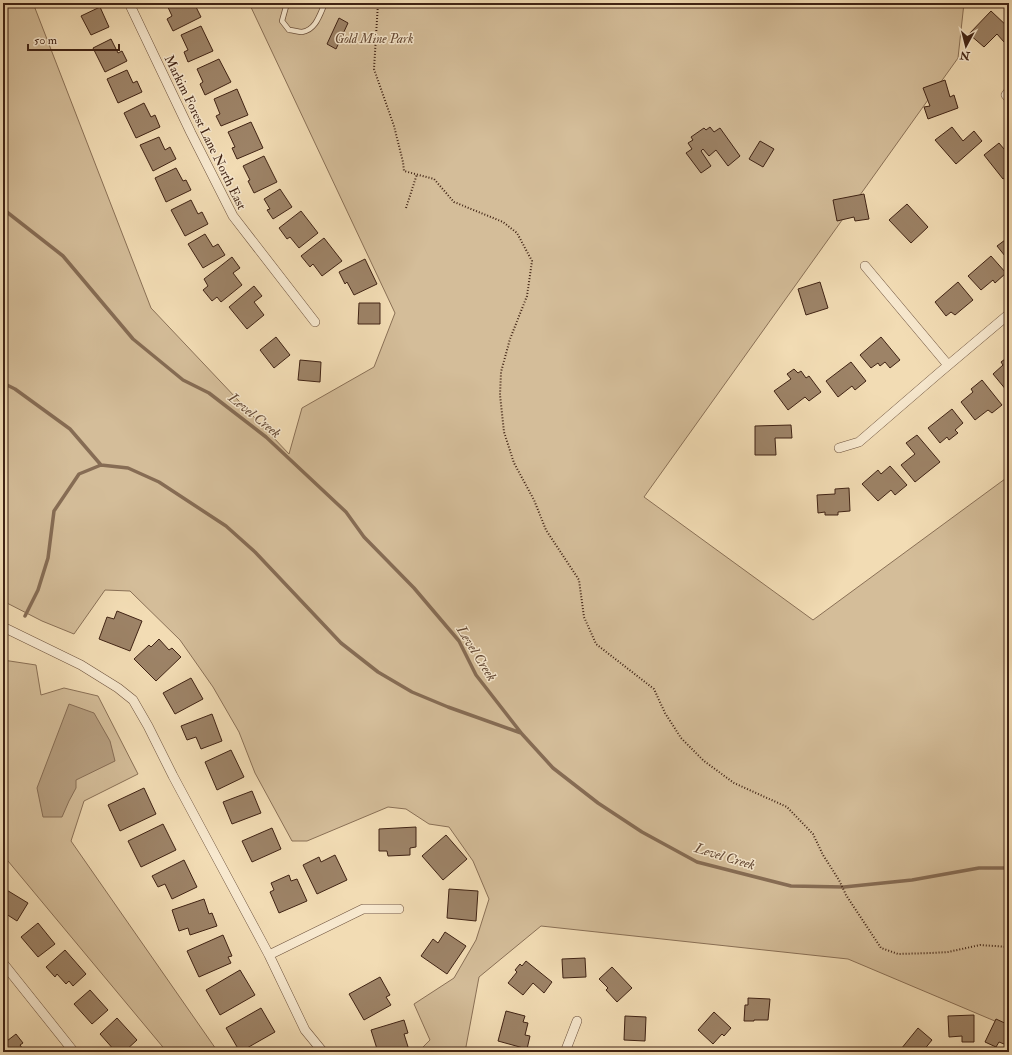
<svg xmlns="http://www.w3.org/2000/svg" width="1012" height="1055" font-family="'IM FELL Double Pica',serif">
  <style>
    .green { fill: #d4bd99; stroke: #8a7056 }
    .water { fill: #b59d7e; stroke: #866c54 }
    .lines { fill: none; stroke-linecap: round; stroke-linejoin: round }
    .stream { stroke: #866c54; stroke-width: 3.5 }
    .building { fill: #9d8367; stroke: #402314 }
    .lane-casing { stroke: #6c513c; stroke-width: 6 }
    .street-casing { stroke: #6c513c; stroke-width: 10 }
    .path { stroke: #402314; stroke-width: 2; stroke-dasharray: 1 2; stroke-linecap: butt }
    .lane { stroke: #f7e8ce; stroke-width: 4.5 }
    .street { stroke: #f7e8ce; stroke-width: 9 }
    .labels { text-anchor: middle; stroke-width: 3; stroke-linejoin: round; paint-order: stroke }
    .park-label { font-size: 13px; font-style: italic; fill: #654a35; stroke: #f7e8ce }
    .street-label { font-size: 13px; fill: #402314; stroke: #f7e8ce }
    .water-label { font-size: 14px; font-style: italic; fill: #634834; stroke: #f7e8ce }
  </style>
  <rect width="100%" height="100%" fill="#f2dcb4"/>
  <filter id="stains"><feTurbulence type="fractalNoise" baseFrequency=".005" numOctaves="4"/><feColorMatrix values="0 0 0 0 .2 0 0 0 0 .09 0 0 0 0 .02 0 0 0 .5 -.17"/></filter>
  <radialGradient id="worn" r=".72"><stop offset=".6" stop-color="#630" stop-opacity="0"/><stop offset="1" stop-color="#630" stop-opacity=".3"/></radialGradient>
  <path class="green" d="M3,3H33L151,308L289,454L302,408L374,367L395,313L249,3H964L958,58L644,497L813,620L1009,476V1027L848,959L541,926L479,977L465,1052H418L430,1040L414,1004L454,978L476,940L489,899L473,861L449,827L429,824L406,809L388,807L307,841H292L255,773L239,732L213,687L180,640L130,591L105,590L74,634L42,621L3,601Z
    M3,660L36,665L41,695L64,688L98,696L138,774L84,801L71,841L218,1052H167L3,855Z"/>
  <path class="water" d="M69,704L94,713L110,741L115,761L76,780V788L69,801L62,817H43L37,788Z"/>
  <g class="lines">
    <path class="stream" d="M3,209L63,256L133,339L183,380L209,393L266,437L346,512L364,537L414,588L459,641L476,675L522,734L553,768L598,803L642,832L697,862L791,886L844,887L912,880L979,868H1009
      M3,383L15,389L70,429L101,465
      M25,616L38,590L48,558L54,511L79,474L101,465L128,468L159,482L226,526L255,552L341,643L378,672L412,692L448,707L521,733"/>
  </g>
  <path class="building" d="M166,3H194L201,17L173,31L167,19L172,16Z
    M100,7L109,27L91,35L81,16Z
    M991,11L1009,28V36L1004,42L997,34L984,47L969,34Z
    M339,18L348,23L336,49L327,44Z
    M201,26L213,51L188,62L184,52L188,50L181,35Z
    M111,39L118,53L122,51L127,61L105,72L93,48Z
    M219,59L231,82L205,95L200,84L203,82L197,69Z
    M127,70L133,83L137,81L142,92L118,103L107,79Z
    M945,80L950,97L954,95L958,108L928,119L924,107L930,106L923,88Z
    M237,89L248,115L221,126L216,116L220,114L214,99Z
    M144,103L151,117L155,115L160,127L136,138L124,113Z
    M251,122L263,148L237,159L232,148L235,147L228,132Z
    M710,127L714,132L720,128L740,156L728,166L716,150L709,156L703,149L701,151L711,166L701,173L686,153L692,149L688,143L693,140L691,137L704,128L706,130Z
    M952,127L963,141L974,131L982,141L956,164L935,140Z
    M159,137L165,150L170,147L176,159L153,171L140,145Z
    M760,141L774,149L763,167L749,159Z
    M999,143L1009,155V175L1003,179L984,155Z
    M264,156L277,182L254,193L248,181L250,180L243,166Z
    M176,168L183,181L186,180L191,190L166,202L155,178Z
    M280,189L292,207L273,219L267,210L270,209L264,199Z
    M864,194L869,219L855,221L854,217L837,221L833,200Z
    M191,200L198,214L202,212L208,224L185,236L171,210Z
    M907,204L928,227L911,243L889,220Z
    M301,211L318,233L299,248L290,237L287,239L279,228Z
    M205,234L213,247L218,244L225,255L203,268L188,244Z
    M1009,237V261L997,246Z
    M324,238L342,261L322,276L313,264L310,267L301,256Z
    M991,256L1006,273L995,283L993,280L981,290L968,276Z
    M232,257L240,268L233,273L242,285L221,302L217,297L212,301L203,290L208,286L204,279Z
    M365,259L377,284L354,295L347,282L345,284L339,272Z
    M820,282L828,308L806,315L798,289Z
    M958,282L973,300L955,315L951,312L946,316L935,302Z
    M254,286L262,296L254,302L264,315L247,329L229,307Z
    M359,303H380V324H358Z
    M276,337L290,355L274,368L260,350Z
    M881,337L900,360L890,368L885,362L880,366L878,363L871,368L860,355Z
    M1009,356V389L1007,391L993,374L1003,365L1001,362Z
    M300,360L321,362L320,382L298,380Z
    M851,362L866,381L855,390L852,386L838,397L826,381Z
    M794,369L798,373L801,371L806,378L809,376L821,392L809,401L805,397L788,410L774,391L791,379L787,374Z
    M982,380L1002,405L992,413L988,410L975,420L961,402L973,392L971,389Z
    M952,409L963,423L955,430L958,433L949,440L947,437L940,443L928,428Z
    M791,425L792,438H775L776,455H755V426Z
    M917,435L940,462L915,482L901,465L915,454L906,443Z
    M890,466L907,485L895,495L891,490L878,501L862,484L878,470L881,474Z
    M849,488L850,511L838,512V515H825V512L818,513L817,495L835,494V489Z
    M117,611L142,621L130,651L99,639L107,617L114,619Z
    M159,639L169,650L172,648L181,657L156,681L134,659L149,645L151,647Z
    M191,678L203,699L175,714L163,693Z
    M212,714L222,741L201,749L196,737L187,740L181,726Z
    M231,750L244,777L217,790L205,762Z
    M144,788L156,814L120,831L108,805Z
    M252,791L261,813L232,824L223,802Z
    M163,824L176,850L141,867L128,841Z
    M416,827V847L410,848V855L388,856L387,851H379V829Z
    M272,828L281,849L252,862L242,841Z
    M446,835L467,859L443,880L422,856Z
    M335,855L347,880L317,894L303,865L319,857L321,862Z
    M184,860L197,887L172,899L165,884L158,887L152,876Z
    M289,875L291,881L297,879L307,901L279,913L270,892L274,890L271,883Z
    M5,889L28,903L17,921L3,912V893Z
    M449,889L478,891L476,921L447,918Z
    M204,899L209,914L212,913L217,926L190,935L188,928L179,931L172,910Z
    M38,923L55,944L38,957L21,937Z
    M445,932L466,946L447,974L421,956L433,939L438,943Z
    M223,935L232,956L228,957L231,963L199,977L187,951Z
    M65,950L86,974L73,986L69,981L66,984L57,974L55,977L46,967Z
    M585,958L586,977L563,978L562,959Z
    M526,961L552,982L544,993L533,983L523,995L508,983L517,972L515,970L520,964L522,966Z
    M612,967L632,988L617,1002L606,990L608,988L599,979Z
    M240,970L255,995L220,1015L206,990Z
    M380,977L390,995L386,997L391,1005L364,1020L349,994Z
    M90,990L108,1010L92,1024L74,1004Z
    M748,998L770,999L768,1020H754V1021H744L745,1005H748Z
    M261,1008L275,1032L240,1052L226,1028Z
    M506,1011L525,1016L523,1022L528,1023L525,1035L530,1036L527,1049L498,1041Z
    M714,1012L731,1028L724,1036L722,1034L713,1044L698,1030Z
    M974,1015V1042H962V1036L949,1037L948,1016Z
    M625,1016L646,1017L645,1041L624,1040Z
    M117,1018L137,1040L124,1052H119L117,1050L115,1051L100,1034Z
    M996,1019L1009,1025V1046L999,1042L996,1047L985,1042Z
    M404,1020L408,1033L404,1034L409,1050L403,1052H378L371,1030Z
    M918,1028L932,1040L923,1051L925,1052H905L901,1049Z
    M16,1034L23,1043L20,1045L25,1052H3V1044Z"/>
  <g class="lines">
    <defs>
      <path id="lane" d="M287,3L282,21L289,30C293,30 298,32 302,32C316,30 320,14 325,3"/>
      <path id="street" d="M129,3L191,133L233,216L315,322
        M1009,91L1006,95L1009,98
        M865,266L948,365
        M839,448L859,442L939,373L1009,314
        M3,627L81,665L118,688L133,700L148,726L173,776L269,955L305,1030L323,1052
        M269,955L363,909H399
        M3,963L74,1052
        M565,1052L577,1021"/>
    </defs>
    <use href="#lane" class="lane-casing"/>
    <use href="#street" class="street-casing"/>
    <path class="path" d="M378,3L374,69L394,126L403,162L404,171L434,179L454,202L503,222L517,233L532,261L527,296L510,339L501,372L500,395L504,432L514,463L534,500L546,530L579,580L584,617L596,644L654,689L665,713L681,738L704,761L734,783L787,807L813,834L823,855L839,880L846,895L881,948L898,954L931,953L948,952L980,945L1009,947
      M406,208L417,174"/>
    <use href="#lane" class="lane"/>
    <use href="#street" class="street"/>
  </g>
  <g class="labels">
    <g class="park-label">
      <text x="374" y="43">Gold Mine Park</text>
    </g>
    <g class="street-label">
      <text transform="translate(206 132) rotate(64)" y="5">Markim Forest Lane North East</text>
    </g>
    <g class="water-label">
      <text transform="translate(255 415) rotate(39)" y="5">Level Creek</text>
      <text transform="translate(477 653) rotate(58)" y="5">Level Creek</text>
      <text transform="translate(725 856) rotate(17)" y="5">Level Creek</text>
    </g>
  </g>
  <rect width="1012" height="1055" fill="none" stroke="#f2dcb4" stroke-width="16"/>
  <rect x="4" y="4" width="1004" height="1047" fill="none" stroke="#402314" stroke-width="2"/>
  <rect x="8" y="8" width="996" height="1039" fill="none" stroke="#402314"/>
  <g transform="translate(966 46) rotate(187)" stroke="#f7e8ce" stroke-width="3" paint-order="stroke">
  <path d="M0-3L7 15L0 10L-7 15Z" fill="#402314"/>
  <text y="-6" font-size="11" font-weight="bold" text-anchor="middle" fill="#402314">N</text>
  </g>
  <path d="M28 44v6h91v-6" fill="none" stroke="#402314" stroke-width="2"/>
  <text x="34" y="44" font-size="12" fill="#402314" stroke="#f7e8ce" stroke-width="3" paint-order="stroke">50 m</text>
  <rect width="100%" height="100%" filter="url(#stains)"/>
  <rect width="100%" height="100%" fill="url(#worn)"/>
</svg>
